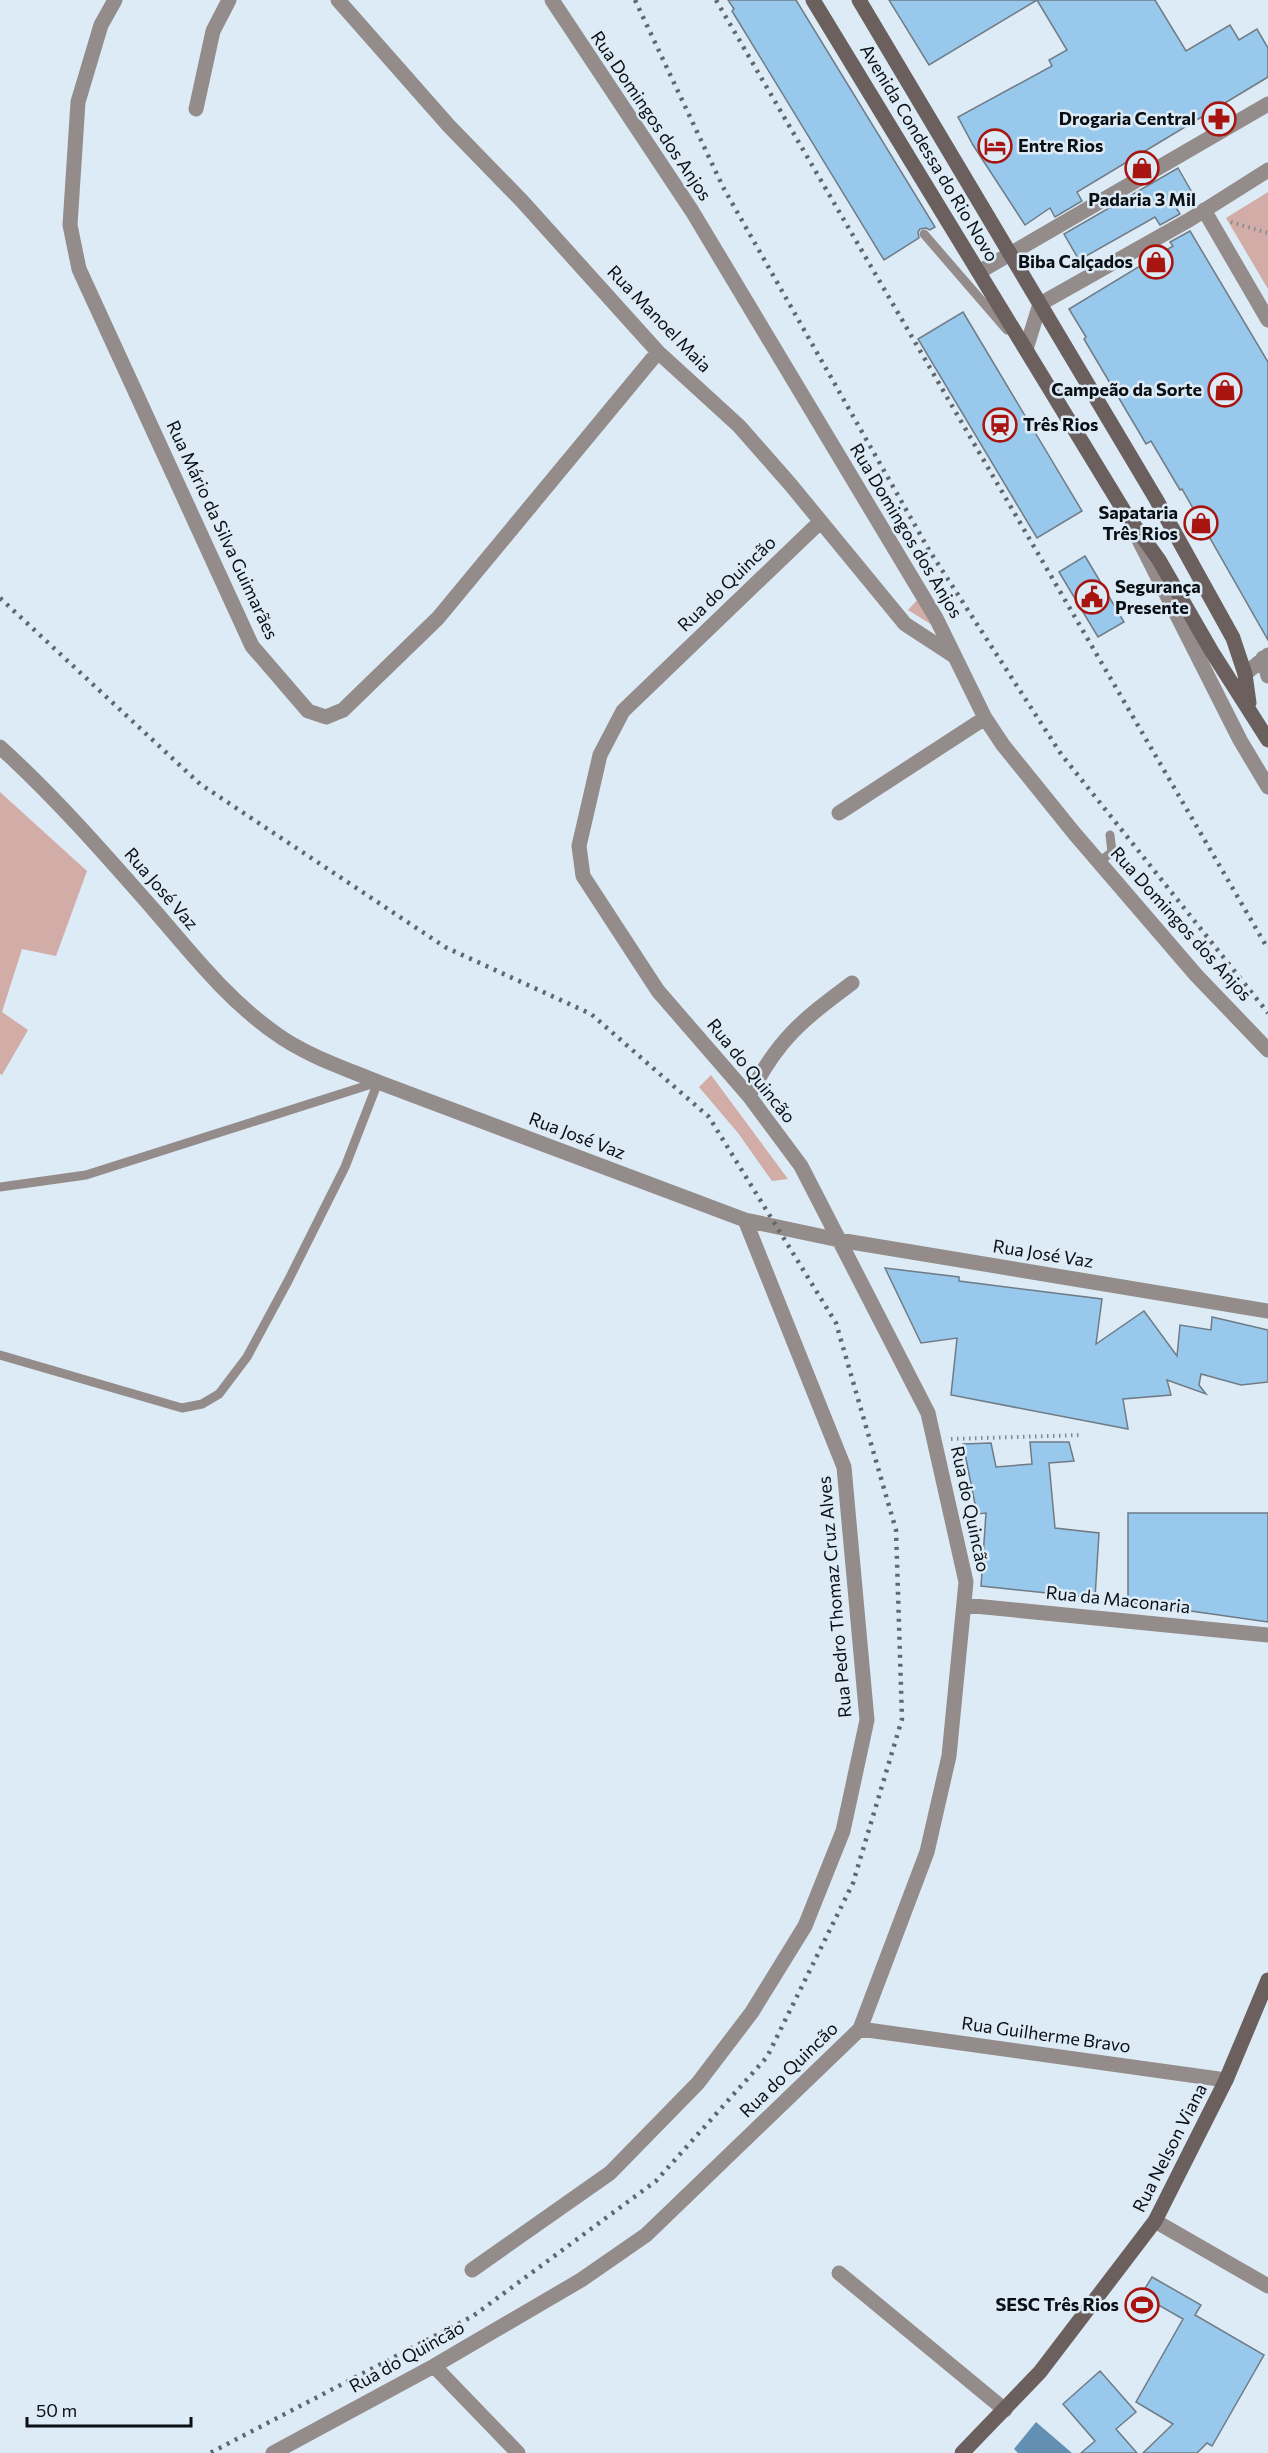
<svg xmlns="http://www.w3.org/2000/svg" width="1268" height="2453" font-family="Commissioner,sans-serif">
  <style>
    .green { fill: #d2aca7 }
    .water { fill: #6390b2 }
    .building { fill: #98c8ec; stroke: #6f7b85; stroke-width: 1.5 }
    .lines { fill: none; stroke-linecap: round; stroke-linejoin: round }
    .path { stroke: #808a92; stroke-width: 4; stroke-dasharray: 1.5 4.5; stroke-linecap: butt }
    .lane { stroke: #948c8b; stroke-width: 9 }
    .street { stroke: #948c8b; stroke-width: 15 }
    .secondary { stroke: #6b605e; stroke-width: 15 }
    .rail { stroke: #60686f; stroke-width: 4.5; stroke-dasharray: 3 6; stroke-linecap: butt }
    .labels { text-anchor: middle; stroke-width: 5; stroke-linejoin: round; paint-order: stroke }
    .street-label { font-size: 18px; fill: #0a0f13; stroke: #ddebf6 }
    .poi-label { font-size: 18px; font-weight: bold; fill: #0a0f13; stroke: #ddebf6; text-anchor: end }
  </style>
  <rect width="100%" height="100%" fill="#ddebf6"/>
  <path class="green" d="M1268,192V289L1226,218Z
    M919,598L937,628L908,610Z
    M0,792L87,871L56,956L22,949L2,1012L28,1030L2,1075L0,1074Z
    M711,1075L788,1179L772,1181L738,1133L699,1087Z"/>
  <path class="water" d="M1036,2422L1072,2453H1018L1014,2449Z"/>
  <path class="building" d="M728,0H796L935,227L930,230L926,228L920,229L918,232L919,238L884,260L732,11L734,9Z
    M889,0H1155L1186,51L1230,25L1239,40L1257,29L1268,48V77L1077,192L1082,201L1055,217L1050,208L1025,225L973,145L958,117L1052,66L1049,60L1067,50L1037,0L929,65Z
    M1178,168L1194,196L1175,206L1180,214L1160,225L1155,217L1079,260L1064,234Z
    M1190,231L1268,362V640L1182,489L1180,490L1151,441L1146,444L1084,339L1086,337L1069,309L1173,246L1170,242Z
    M963,312L1082,511L1037,538L918,339Z
    M1085,556L1124,622L1098,637L1059,572Z
    M885,1268L959,1277V1281L1102,1299L1096,1344L1144,1311L1177,1356L1180,1325L1211,1330L1212,1317L1268,1330V1382L1241,1385L1201,1374L1199,1385L1206,1394L1167,1380L1171,1395L1123,1399L1128,1429L951,1395L957,1338L921,1343Z
    M1030,1442H1069L1074,1461L1049,1463L1055,1528L1099,1533L1095,1598L981,1586L986,1513L977,1514L963,1444L991,1443L996,1467L1032,1464Z
    M1128,1513H1268V1622L1128,1602Z
    M1152,2277L1201,2305L1195,2315L1264,2355L1212,2446L1207,2443L1197,2453H1143L1173,2424L1136,2402L1183,2319L1141,2295Z
    M1100,2371L1136,2412L1116,2429L1137,2453H1081L1095,2441L1063,2404Z"/>
  <g class="lines">
    <path class="path" d="M1231,222L1268,233
      M951,1439L1082,1435"/>
    <path class="lane" d="M924,234L1007,330
      M1099,862L1112,852L1110,835
      M0,1187L86,1175L378,1082
      M0,1355L182,1408L202,1404L219,1394L247,1357L288,1281L345,1167L378,1082"/>
    <path class="street" d="M115,0L101,25L78,102L70,225L79,269L252,646L308,711L326,717L343,710L438,618L658,352
      M338,0L449,126L522,201L658,352L739,426L790,484L905,624L954,656
      M552,0L692,211L936,618L985,718L1003,745L1074,833L1196,975L1268,1050
      M196,109L213,31L229,0
      M1204,210L1268,320
      M979,272L1268,104
      M1026,349L1040,304L1189,220L1268,170
      M1138,538L1240,740L1268,787
      M1263,658L1268,676
      M1245,674L1268,655
      M0,747C55,797 104,853 154,910C192,954 227,999 275,1033C305,1055 344,1068 378,1082L745,1220L839,1240L1268,1311
      M839,813L985,718
      M749,1096C778,1039 801,1021 852,983
      M964,1605L1268,1635
      M860,2029L1226,2080
      M1155,2221L1268,2286
      M472,2270L610,2173L698,2083L752,2012L805,1926L843,1831L867,1720L844,1467L745,1220
      M839,2273L1005,2410
      M434,2366L518,2453
      M273,2453L434,2366L581,2280L646,2235L860,2029L927,1852L949,1756L966,1582L928,1413L801,1166L749,1096L658,991L583,876L579,846L600,755L623,711L820,522"/>
    <path class="secondary" d="M813,0L1124,511L1159,560L1212,652L1268,740
      M859,0L1156,499L1233,638L1245,674L1249,703
      M962,2453L1040,2372L1155,2221L1226,2080L1268,1980"/>
    <path class="rail" d="M635,0L723,187L929,550L1061,754L1268,1013
      M716,0L1268,949
      M0,598L200,784L445,947L591,1014L709,1117L836,1323L896,1530L902,1719L853,1883L767,2057L656,2181L473,2316L210,2453"/>
  </g>
  <defs>
    <symbol id="pharmacy-ring" viewBox="-11 -11 22 22"><circle r="9.5" fill="#ddebf6" stroke="#a81511" stroke-width="1.5"/><path d="M-2-6h4v4h4v4h-4v4h-4v-4h-4v-4h4Z" fill="#a81511"/></symbol>
    <symbol id="hotel-ring" viewBox="-11 -11 22 22"><circle r="9.5" fill="#ddebf6" stroke="#a81511" stroke-width="1.5"/><path d="M-6-4.5h1.5V1H6V5H4.5V3h-9V5H-6ZM-4 0a1.8 1.8 0 1 1 3.6 0ZM.5 0V-2.5h3Q6-2.5 6 0Z" fill="#a81511"/></symbol>
    <symbol id="shop-ring" viewBox="-11 -11 22 22"><circle r="9.5" fill="#ddebf6" stroke="#a81511" stroke-width="1.5"/><path d="M-5-2.5h2.3a2.7 3.5 0 0 1 5.4 0H5L5.5 6h-11ZM-1.5-2.5h3a1.5 2.3 0 0 0-3 0Z" fill="#a81511"/></symbol>
    <symbol id="station-ring" viewBox="-11 -11 22 22"><circle r="9.5" fill="#ddebf6" stroke="#a81511" stroke-width="1.5"/><path d="M-3-6H3Q5-6 5-4V2Q5 4 3 4L4.5 6H3L1.5 4h-3L-3 6H-4.5L-3 4Q-5 4-5 2V-4Q-5-6-3-6ZM-3.5-4v3h7v-3ZM-3.5 1v1.5H-2V1ZM2 1v1.5H3.5V1Z" fill="#a81511"/></symbol>
    <symbol id="civic-ring" viewBox="-11 -11 22 22"><circle r="9.5" fill="#ddebf6" stroke="#a81511" stroke-width="1.5"/><path d="M-.6-6.5H3V-4.5H.6V-3L4-1V1h2V6H-6V1h2V-1L-.6-3ZM-1.2 2.5V6h2.4V2.5Z" fill="#a81511"/></symbol>
    <symbol id="stadium-ring" viewBox="-11 -11 22 22"><circle r="9.5" fill="#ddebf6" stroke="#a81511" stroke-width="1.5"/><path d="M0-5a6.5 5 0 1 0 0 10a6.5 5 0 1 0 0-10ZM-3.5-1.8h7v3.6h-7Z" fill="#a81511"/></symbol>
  </defs>
  <g fill-rule="evenodd">
    <use href="#pharmacy-ring" x="1200" y="100" width="38" height="38"/>
    <use href="#hotel-ring" x="976" y="127" width="38" height="38"/>
    <use href="#shop-ring" x="1123" y="149" width="38" height="38"/>
    <use href="#shop-ring" x="1137" y="243" width="38" height="38"/>
    <use href="#shop-ring" x="1206" y="371" width="38" height="38"/>
    <use href="#station-ring" x="981" y="406" width="38" height="38"/>
    <use href="#shop-ring" x="1182" y="504" width="38" height="38"/>
    <use href="#civic-ring" x="1073" y="578" width="38" height="38"/>
    <use href="#stadium-ring" x="1123" y="2286" width="38" height="38"/>
  </g>
  <g class="labels">
    <g class="street-label">
      <text transform="translate(651 116) rotate(56)" y="6">Rua Domingos dos Anjos</text>
      <text transform="translate(929 153) rotate(59)" y="6">Avenida Condessa do Rio Novo</text>
      <text transform="translate(659 319) rotate(46)" y="6">Rua Manoel Maia</text>
      <text transform="translate(222 530) rotate(65)" y="6">Rua Mário da Silva Guimarães</text>
      <text transform="translate(906 531) rotate(59)" y="6">Rua Domingos dos Anjos</text>
      <text transform="translate(727 584) rotate(-44)" y="6">Rua do Quincão</text>
      <text transform="translate(161 889) rotate(49)" y="6">Rua José Vaz</text>
      <text transform="translate(1181 924) rotate(48)" y="6">Rua Domingos dos Anjos</text>
      <text transform="translate(751 1071) rotate(51)" y="6">Rua do Quincão</text>
      <text transform="translate(577 1136) rotate(21)" y="6">Rua José Vaz</text>
      <text transform="translate(1043 1254) rotate(9)" y="6">Rua José Vaz</text>
      <text transform="translate(970 1509) rotate(78)" y="6">Rua do Quincão</text>
      <text transform="translate(835 1597) rotate(-95)" y="6">Rua Pedro Thomaz Cruz Alves</text>
      <text transform="translate(1118 1600) rotate(6)" y="6">Rua da Maconaria</text>
      <text transform="translate(1046 2035) rotate(8)" y="6">Rua Guilherme Bravo</text>
      <text transform="translate(789 2070) rotate(-44)" y="6">Rua do Quincão</text>
      <text transform="translate(1170 2148) rotate(-63)" y="6">Rua Nelson Viana</text>
      <text transform="translate(407 2357) rotate(-29)" y="6">Rua do Quincão</text>
    </g>
    <g class="poi-label">
      <text x="1196" y="125">Drogaria Central</text>
      <text x="1018" y="152" text-anchor="start">Entre Rios</text>
      <text x="1142" y="206" text-anchor="middle">Padaria 3 Mil</text>
      <text x="1133" y="268">Biba Calçados</text>
      <text x="1202" y="396">Campeão da Sorte</text>
      <text x="1023" y="431" text-anchor="start">Três Rios</text>
      <text x="1178" y="519">Sapataria<tspan x="1178" dy="21">Três Rios</tspan></text>
      <text x="1115" y="593" text-anchor="start">Segurança<tspan x="1115" dy="21">Presente</tspan></text>
      <text x="1119" y="2311">SESC Três Rios</text>
    </g>
  </g>
  <path d="M27 2417v9h164v-9" fill="none" stroke="#0a0f13" stroke-width="3"/>
  <text x="36" y="2417" font-size="18" fill="#0a0f13" stroke="#ddebf6" stroke-width="4.5" paint-order="stroke">50 m</text>
</svg>
